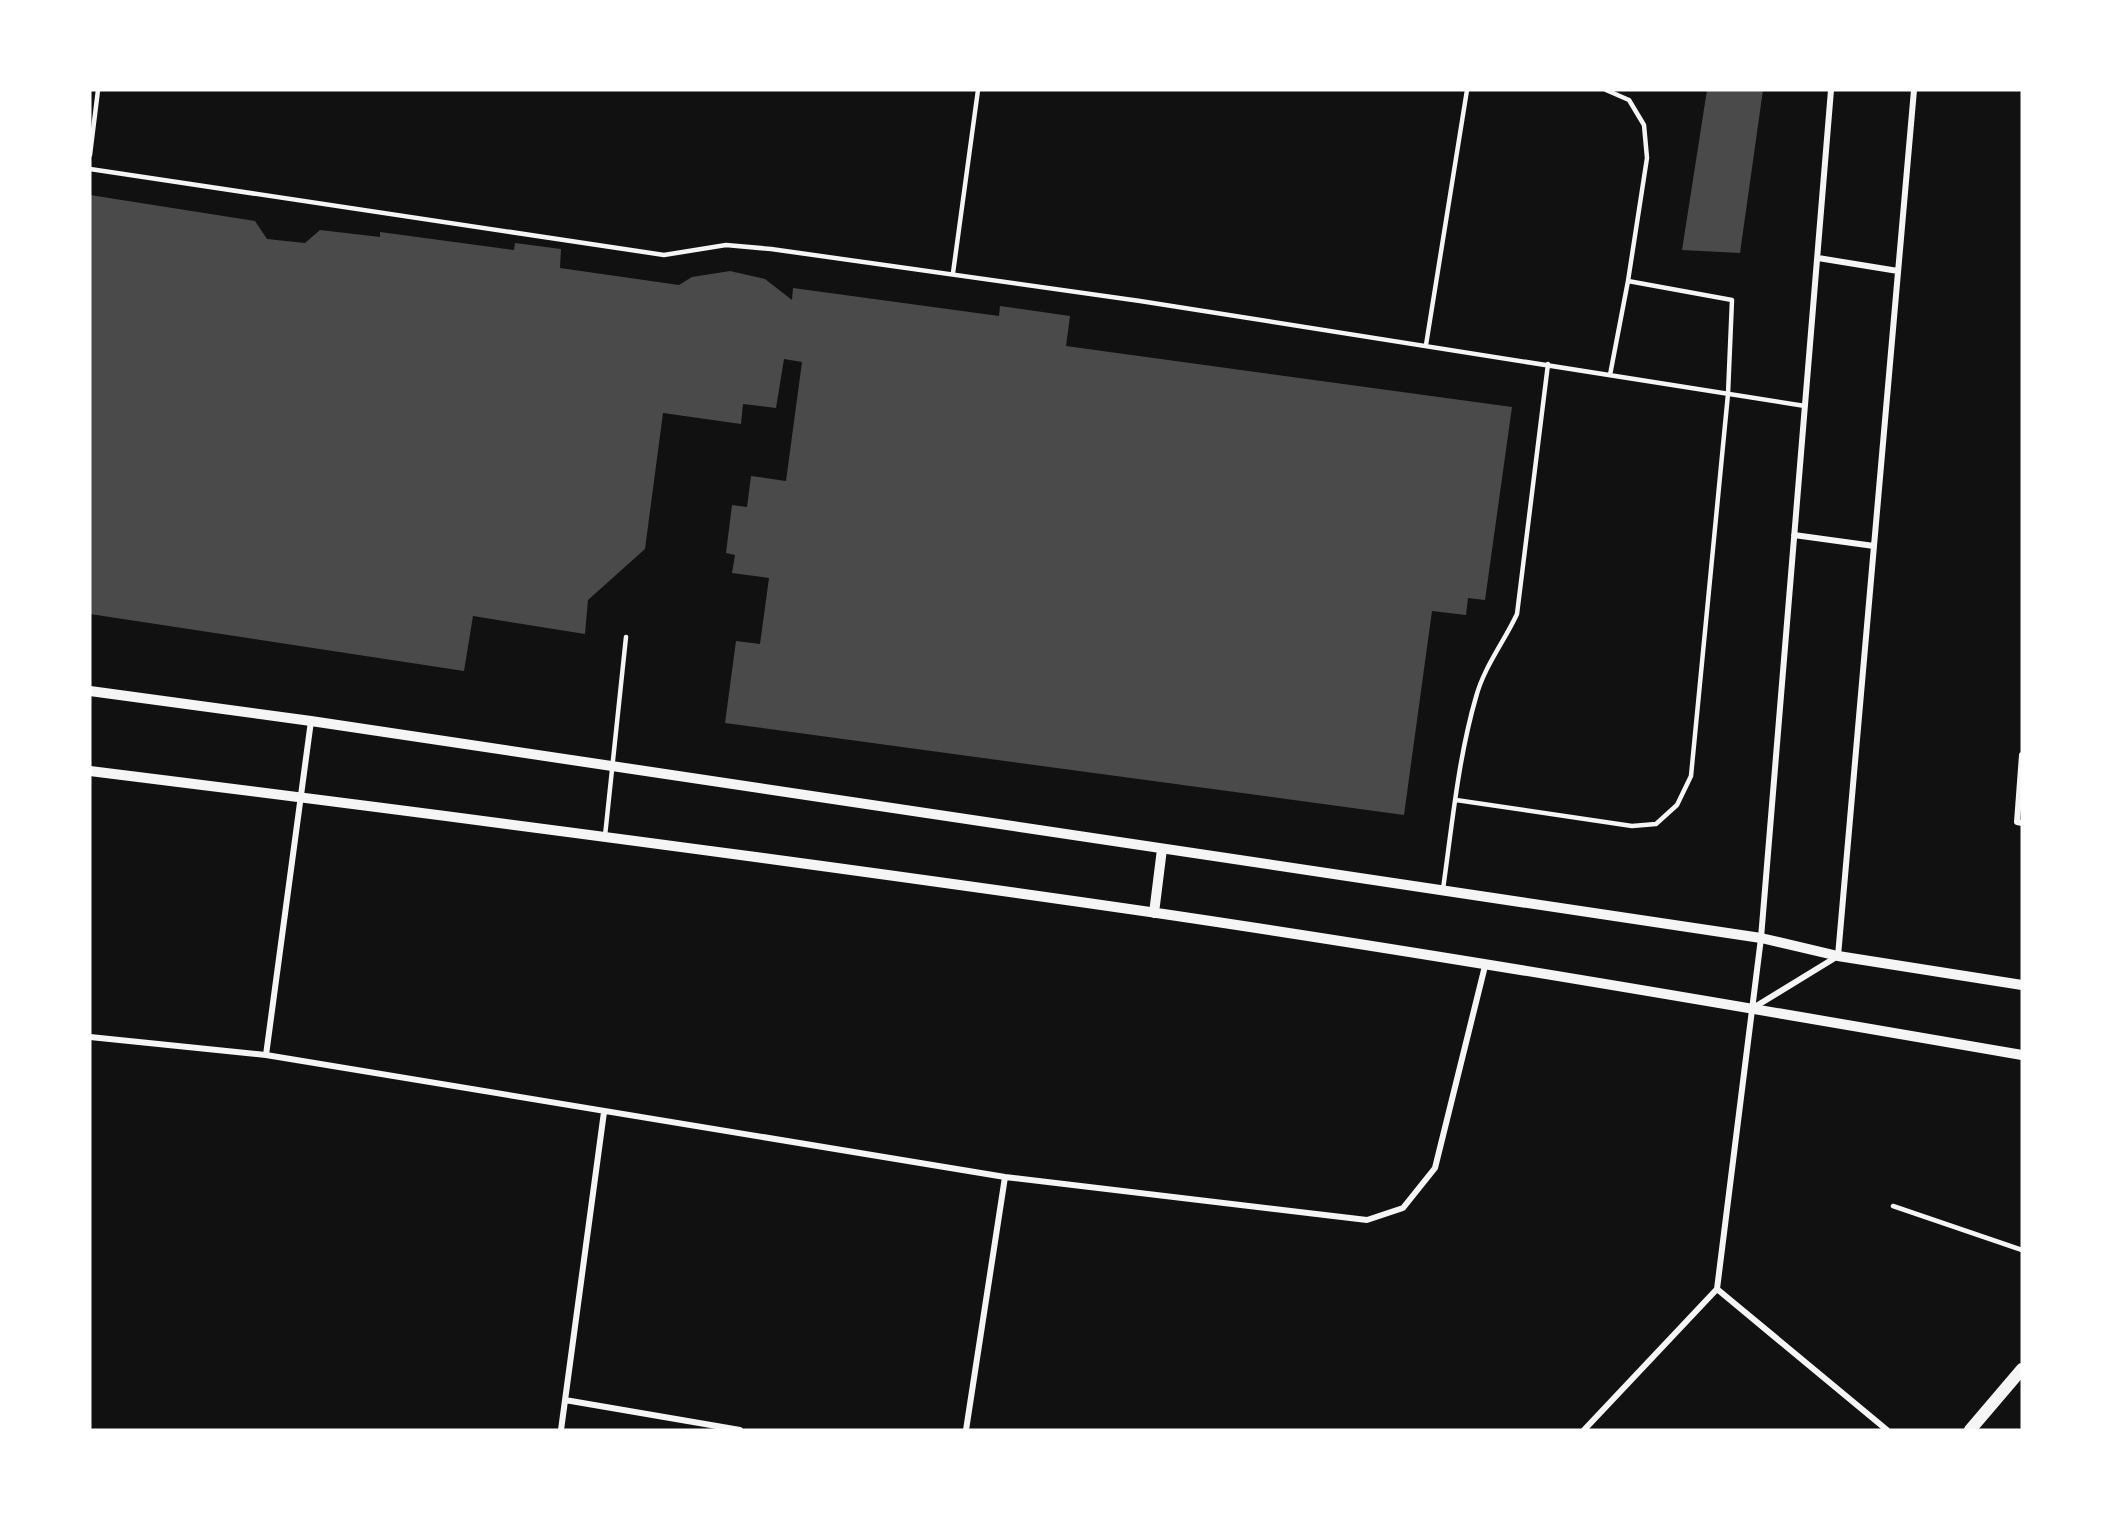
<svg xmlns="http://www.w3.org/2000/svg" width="2112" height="1520" font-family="'IBM Plex Sans',sans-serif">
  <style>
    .building { fill: #4a4a4a }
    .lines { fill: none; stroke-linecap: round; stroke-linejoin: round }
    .service { stroke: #f5f5f5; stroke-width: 4.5 }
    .minor { stroke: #f5f5f5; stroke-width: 6 }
    .tertiary { stroke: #f5f5f5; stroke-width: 10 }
    .secondary { stroke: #f5f5f5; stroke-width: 12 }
  </style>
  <rect width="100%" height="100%" fill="#111"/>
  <path class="building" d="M1707,90H1763L1740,253L1682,250Z
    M90,195L255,221L267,239L305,243L320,230L380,237V232L514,250L515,243L561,249L560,268L679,285L692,277L730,271L765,279L792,300L793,288L999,316L1000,306L1070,316L1066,346L1512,407L1485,600L1468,598L1466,615L1432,611L1404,815L725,723L736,641L760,644L769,578L732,573L735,555L726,553L732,505L747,507L751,476L786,481L802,362L784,359L776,408L743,404L741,424L663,413L645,549L588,600L585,634L473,616L464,671L90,614Z"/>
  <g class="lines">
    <path class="service" d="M1606,90L1629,100L1644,125L1647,158L1628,281L1610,375
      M90,155L98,90
      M90,169L664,255L726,245L771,249L1140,301L1805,406
      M953,273L978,90
      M1426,345L1467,90
      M1456,800L1632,826L1656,824L1677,805L1691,776L1728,394L1732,300L1628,281
      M605,836L626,637
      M1443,889C1452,826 1458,759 1476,697C1484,667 1504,642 1517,614L1548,364
      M1893,1206L2022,1250"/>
    <path class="minor" d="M1818,258L1898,271
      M1794,535L1874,546
      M2022,755L2017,822L2022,823
      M1753,1008L1838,956L1914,90
      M90,1037L266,1055L1005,1177L1367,1220L1403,1208L1435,1168L1485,966
      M266,1055L311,721
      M1717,1289L1887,1430
      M565,1400L740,1430
      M561,1430L604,1112
      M966,1430L1005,1177
      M1584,1430L1717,1289L1761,938L1831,90"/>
    <path class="tertiary" d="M90,691L311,721L1761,938L1838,956L2022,985
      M90,771C444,815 797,861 1150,912C1442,955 1732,1005 2022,1055
      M1154,913L1162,849"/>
    <path class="secondary" d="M1970,1430L2022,1369"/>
  </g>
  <rect width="2112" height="1520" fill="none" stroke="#ffffff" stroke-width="183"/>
</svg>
